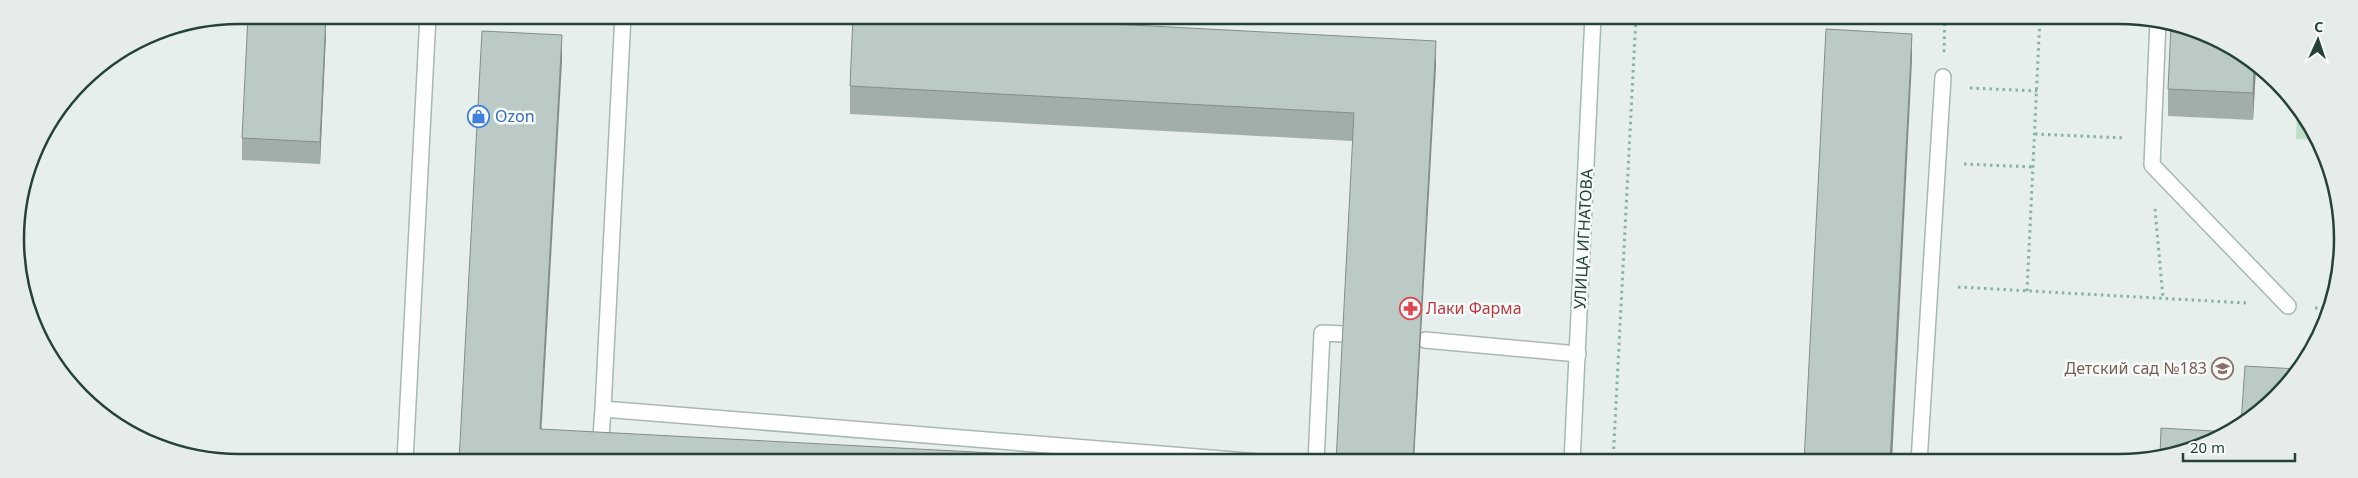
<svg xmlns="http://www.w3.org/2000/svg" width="2358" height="478" font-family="'Noto Sans',sans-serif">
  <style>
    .green { fill: #bfe0c8 }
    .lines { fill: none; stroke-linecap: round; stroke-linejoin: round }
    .lane-casing { stroke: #a8b8b2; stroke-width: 18 }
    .secondary-casing { stroke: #a4bbb3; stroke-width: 18 }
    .path { stroke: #86b3a5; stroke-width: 3; stroke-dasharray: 2.5 4; stroke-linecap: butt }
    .lane { stroke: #fff; stroke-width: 15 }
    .secondary { stroke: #fff; stroke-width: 15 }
    .wall { fill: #a1aea9 }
    .shaded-wall { fill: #838d89 }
    .building { fill: #bbcac4; stroke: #838d89 }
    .labels { text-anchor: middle; stroke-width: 5; stroke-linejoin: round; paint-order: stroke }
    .shop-label { font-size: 16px; fill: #366cbe; stroke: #f7fbf9; text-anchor: start }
    .street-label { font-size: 16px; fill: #24423a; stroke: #f7fbf9 }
    .health-label { font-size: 16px; fill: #be3a42; stroke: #f7fbf9; text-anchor: start }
    .education-label { font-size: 16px; fill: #785e54; stroke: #f7fbf9; text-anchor: end }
    .rim { fill: none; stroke: #24423a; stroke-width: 2.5 }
  </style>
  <rect width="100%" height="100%" fill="#e6efeb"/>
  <path class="green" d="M2297,104L2315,140L2296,139Z"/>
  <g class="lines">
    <defs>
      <path id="lane" d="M2158,20L2152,165L2288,306
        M1425,340L1578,354
        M603,409L623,15
        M600,451L603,409L1259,462
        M405,461L428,15
        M1316,462L1322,333L1344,334
        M1919,462L1943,77"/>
      <path id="secondary" d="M1572,462L1593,16"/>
    </defs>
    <use href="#lane" class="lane-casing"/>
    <use href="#secondary" class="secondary-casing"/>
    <path class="path" d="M1944,52L1945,17
      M1970,88L2037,91
      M2035,134L2125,138
      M1964,164L2033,167
      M2155,209L2163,298
      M1958,287L2246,303
      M2027,291L2040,17
      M2315,308H2329
      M1613,462L1636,16"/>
    <use href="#lane" class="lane"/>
    <use href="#secondary" class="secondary"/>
  </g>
  <path class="wall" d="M326,34L320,164L242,160V138Z
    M2256,67L2253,120L2168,116V89Z
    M1436,68L1353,141L850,114V86Z"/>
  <path class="shaded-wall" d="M326,15V34L320,164V142Z
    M1912,34V61L1892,462H1890Z
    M562,35V62L540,456V429Z
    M1436,41V68L1414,462H1413Z
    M2254,66L2256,67L2253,120V93Z"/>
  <path class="building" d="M248,15H326L320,142L242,138Z
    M853,16H960L1436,41L1413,462H1336L1354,113L850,86Z
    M2171,25L2231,45L2254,66L2253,93L2168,89Z
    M1826,29L1912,34L1890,462H1804Z
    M482,31L562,35L540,429L1163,462L459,461Z
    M2245,366L2297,369L2277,398L2241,423Z
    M2161,428L2230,432L2218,440L2160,456Z"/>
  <defs>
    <symbol id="shop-ring" viewBox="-11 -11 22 22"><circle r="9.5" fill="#f7fbf9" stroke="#3f7fe0" stroke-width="1.5"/><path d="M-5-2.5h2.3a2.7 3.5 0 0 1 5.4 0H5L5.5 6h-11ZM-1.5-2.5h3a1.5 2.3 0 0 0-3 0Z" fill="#3f7fe0"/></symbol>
    <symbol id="pharmacy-ring" viewBox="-11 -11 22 22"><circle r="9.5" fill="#f7fbf9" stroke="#e0444e" stroke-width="1.5"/><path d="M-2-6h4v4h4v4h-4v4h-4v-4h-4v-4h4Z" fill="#e0444e"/></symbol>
    <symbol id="school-ring" viewBox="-11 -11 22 22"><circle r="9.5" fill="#f7fbf9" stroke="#8d6e63" stroke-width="1.5"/><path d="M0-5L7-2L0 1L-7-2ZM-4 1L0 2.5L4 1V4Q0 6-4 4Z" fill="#8d6e63"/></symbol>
  </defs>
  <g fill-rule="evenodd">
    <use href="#shop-ring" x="466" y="104" width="25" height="25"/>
    <use href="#pharmacy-ring" x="1398" y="296" width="25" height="25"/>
    <use href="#school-ring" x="2210" y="356" width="25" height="25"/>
  </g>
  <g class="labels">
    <g class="shop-label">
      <text x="495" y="122">Ozon</text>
    </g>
    <g class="street-label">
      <text transform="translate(1583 239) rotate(-87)" y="6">УЛИЦА ИГНАТОВА</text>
    </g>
    <g class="health-label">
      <text x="1426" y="314">Лаки Фарма</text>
    </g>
    <g class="education-label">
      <text x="2207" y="374">Детский сад №183</text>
    </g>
  </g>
  <path d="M0 0H2358V478H0ZM239 24H2119A215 215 0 0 1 2334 239V239A215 215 0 0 1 2119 454H239A215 215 0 0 1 24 239V239A215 215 0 0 1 239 24Z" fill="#e6ecea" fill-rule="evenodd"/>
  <path class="rim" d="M239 24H2119A215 215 0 0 1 2334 239V239A215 215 0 0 1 2119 454H239A215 215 0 0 1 24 239V239A215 215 0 0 1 239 24Z"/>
  <g transform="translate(2318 40) rotate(3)" stroke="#f7fbf9" stroke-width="4" paint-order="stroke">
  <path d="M0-4L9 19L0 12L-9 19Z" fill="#24423a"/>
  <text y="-8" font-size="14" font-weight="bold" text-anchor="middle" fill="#24423a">С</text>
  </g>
  <path d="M2183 453v8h112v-8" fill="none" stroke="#24423a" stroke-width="2.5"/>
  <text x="2190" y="453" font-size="15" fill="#24423a" stroke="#f7fbf9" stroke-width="4" paint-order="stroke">20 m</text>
</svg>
